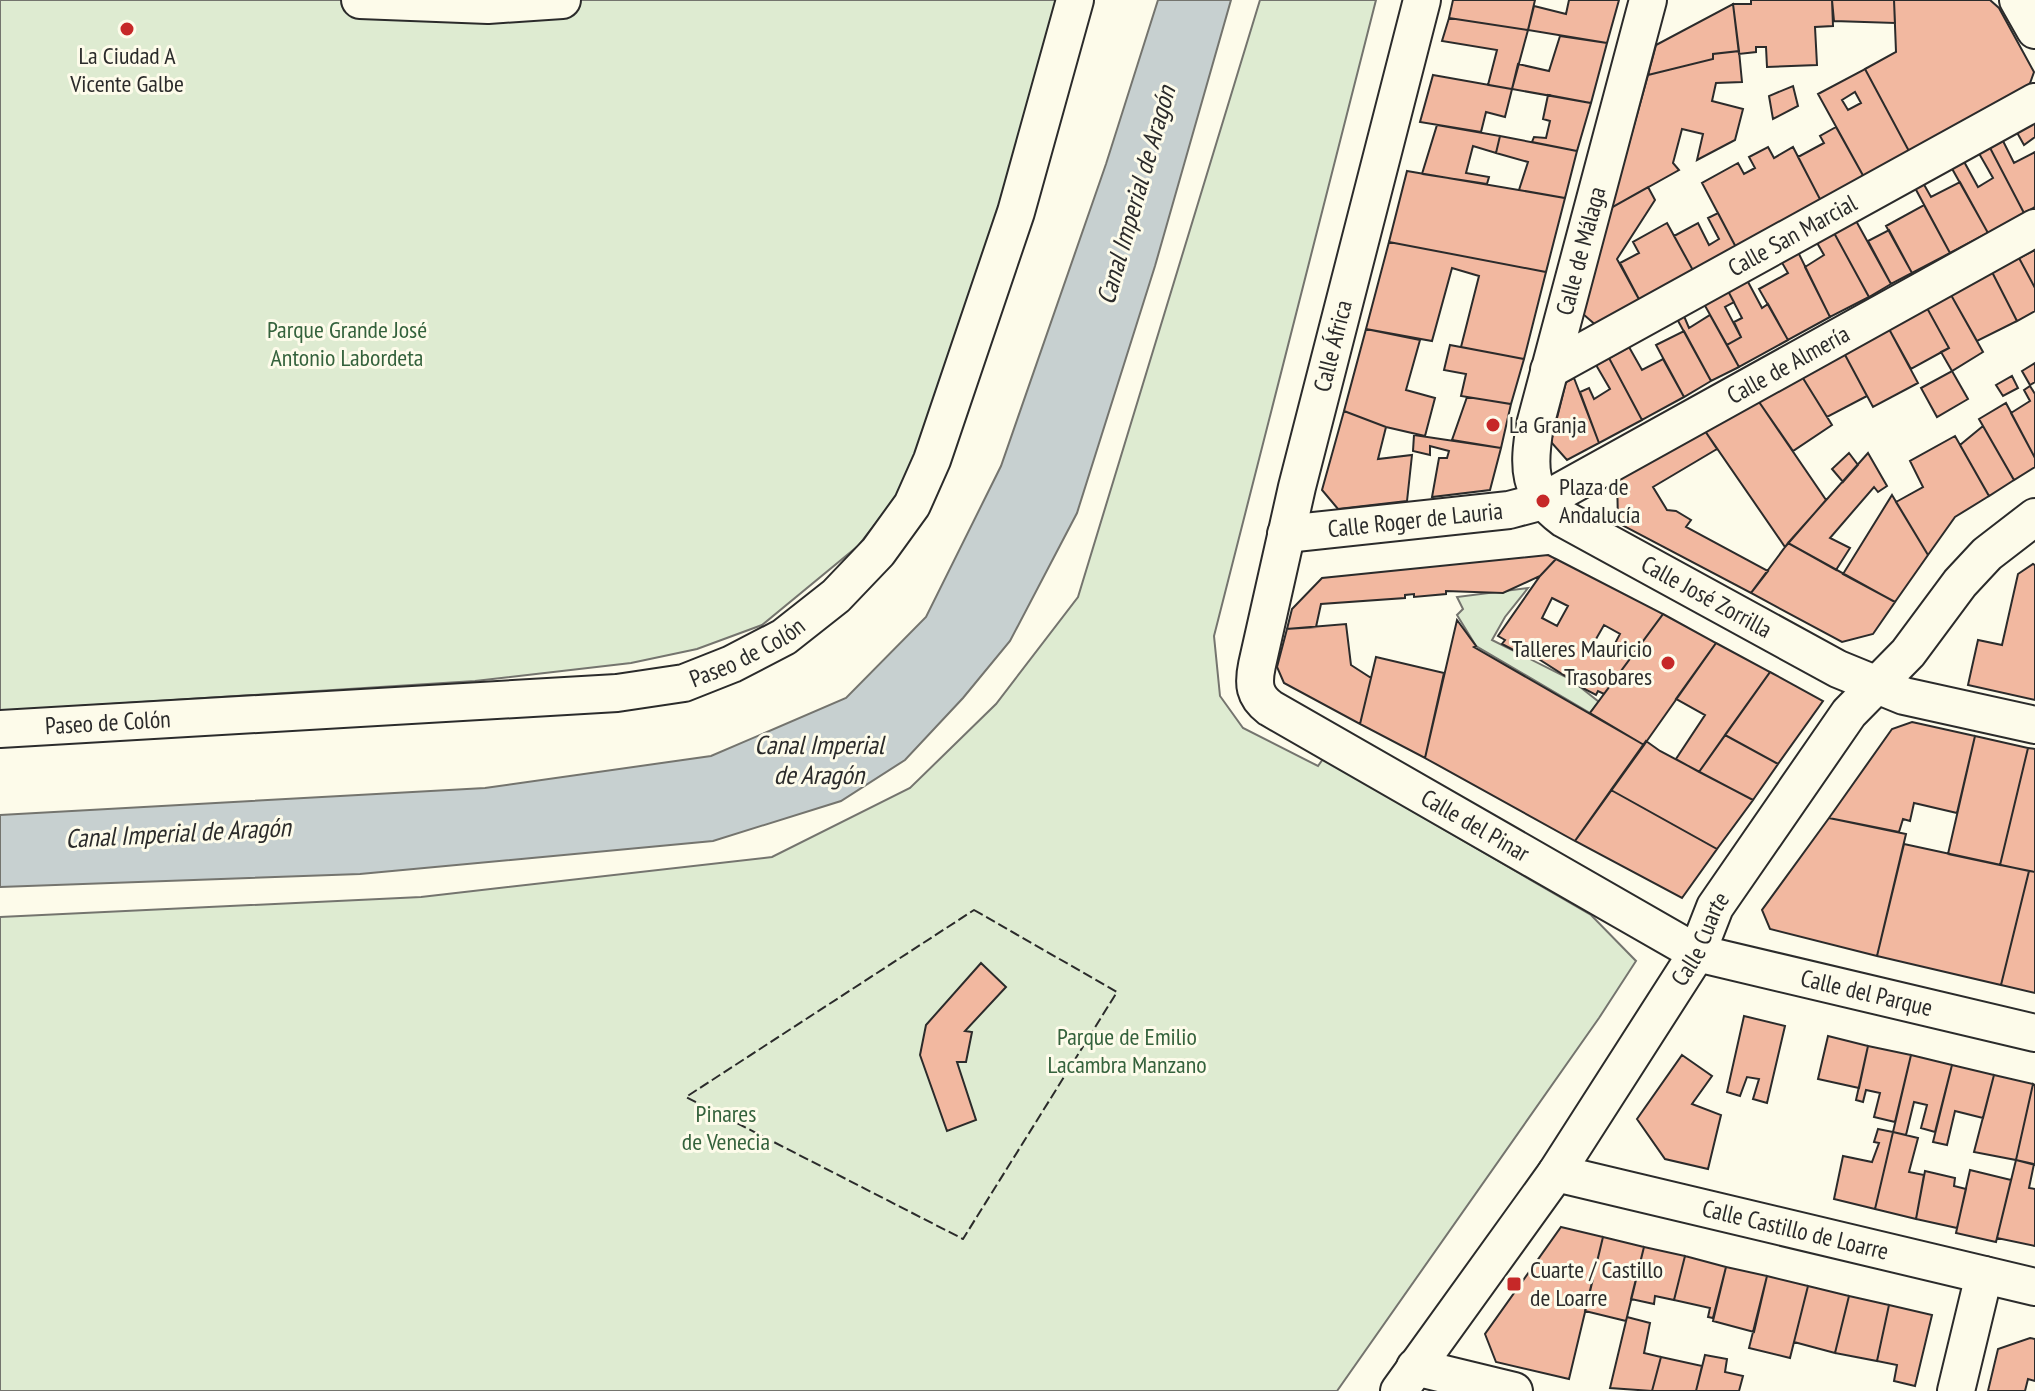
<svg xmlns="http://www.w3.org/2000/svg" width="2035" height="1391" font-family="'PT Sans Narrow',sans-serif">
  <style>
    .green { fill: #deebd1; stroke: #74746e; stroke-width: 2 }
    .water { fill: #c7d0d0; stroke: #74746e; stroke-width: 2 }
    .building { fill: #f2b8a0; stroke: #2b2b2b; stroke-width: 2; fill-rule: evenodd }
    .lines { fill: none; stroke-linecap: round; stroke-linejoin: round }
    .street-casing { stroke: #2b2b2b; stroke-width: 40 }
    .street { stroke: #fdfbea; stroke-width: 36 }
    .fence { stroke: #2b2b2b; stroke-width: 2; stroke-dasharray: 10 4; stroke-linecap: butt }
    .poi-dot { fill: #c62828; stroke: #fdfbea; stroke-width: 3 }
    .labels { text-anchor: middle; stroke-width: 6; stroke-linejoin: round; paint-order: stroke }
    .poi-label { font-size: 24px; fill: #2b2b2b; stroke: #fdfbea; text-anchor: start }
    .street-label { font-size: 24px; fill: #2b2b2b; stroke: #fdfbea }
    .park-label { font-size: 24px; fill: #34623c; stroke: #fdfbea }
    .water-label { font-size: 26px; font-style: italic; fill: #2b2b2b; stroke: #fdfbea }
  </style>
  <rect width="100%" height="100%" fill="#fdfbea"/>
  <path class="green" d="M0,0H1067L911,478L858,546L762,625L697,649L631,663L475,681L0,711Z
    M1260,0H1376L1214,636L1220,696L1243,728L1318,766L1323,759L1591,915L1636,961L1599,1018L1337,1391H0V917L421,897L772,857L910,788L996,704L1078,597Z
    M1528,588L1505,617L1492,640L1570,679L1599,702L1590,713L1476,646L1457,615L1463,609L1457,597Z"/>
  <path class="water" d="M1158,0H1231L1155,266L1077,513L1010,641L963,698L905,760L841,801L713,841L360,874L0,887V815L485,788L711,756L846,698L926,617L1001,466L1106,164Z"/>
  <path class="building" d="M1453,0H1535L1528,30L1449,18Z
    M1569,0H1619L1607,43L1528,30L1534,6L1566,14Z
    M1751,0H1832L1833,26L1815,27L1817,65L1767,67L1766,47H1756V52L1739,54L1733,4H1751Z
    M1832,0H1894L1895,23L1834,21Z
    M1894,0H1990L1999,8L2034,72L2029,86L1910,153L1865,69L1896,52Z
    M1733,4L1739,51L1713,54V59L1648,75L1656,45Z
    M1449,18L1528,30L1512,89L1488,85L1497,50L1442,41Z
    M1560,36L1607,43L1591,103L1512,89L1518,64L1549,71Z
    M1739,51L1742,82L1716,83L1712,101L1743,109L1735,140L1697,160L1703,134L1682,129L1673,163L1679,170L1611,208L1648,75L1713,59V54Z
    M1865,69L1910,153L1865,179L1818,94ZM1855,92L1861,103L1848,110L1842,100Z
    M1433,75L1512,89L1505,117L1486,112L1481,132L1420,122Z
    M1793,86L1798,106L1773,119L1769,96Z
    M1548,95L1591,103L1577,151L1532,142L1534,137L1546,138L1550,121L1543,119Z
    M2035,118V137L2024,145L2015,129Z
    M1437,125L1500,136L1496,153L1473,146L1466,173L1489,177L1487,184L1422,174Z
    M1836,127L1865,179L1822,203L1798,157L1824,143L1820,136Z
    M1500,136L1577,151L1565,198L1519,190L1528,162L1496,153Z
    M2001,137L2014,163L2035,152V207L2024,213L1988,144Z
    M1988,144L2024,213L1988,233L1950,165L1962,158L1978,187L1993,178L1977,150Z
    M1768,147L1774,158L1793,147L1822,203L1738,251L1702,183L1738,163L1744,174L1755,168L1749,157Z
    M1407,171L1565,198L1546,272L1389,242Z
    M1922,181L1931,197L1960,182L1988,233L1950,253L1914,186Z
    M1648,187L1655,200L1617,259L1641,303L1598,327L1583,314L1611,208Z
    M1924,205L1950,253L1912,273L1886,226Z
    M1718,213L1738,251L1695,274L1674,236L1698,223L1709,245L1719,239L1708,218Z
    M1855,219L1891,284L1869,297L1833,231Z
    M1667,223L1695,274L1641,303L1620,263L1639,253L1633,242Z
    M1889,230L1912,273L1891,284L1868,241Z
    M1833,231L1869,297L1830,317L1805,267L1824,255L1816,241Z
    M1389,242L1546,272L1524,359L1461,347L1479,276L1452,268L1432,341L1366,329Z
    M2035,250V288L2019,258Z
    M1798,252L1830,317L1788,340L1759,289L1788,273L1781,261Z
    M2019,258L2035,288V311L2017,321L1992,272Z
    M1992,272L2017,321L1977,341L1951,295Z
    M1747,280L1762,308L1768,304L1788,340L1739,367L1727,345L1741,337L1734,322L1742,318L1728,291Z
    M1728,291L1734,302L1725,307L1741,337L1727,345L1704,304Z
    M1951,295L1983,352L1952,371L1941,352L1949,348L1927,308Z
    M1927,308L1949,348L1911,369L1889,329Z
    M1710,315L1739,367L1711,381L1677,319L1684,316L1689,328Z
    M1366,329L1420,340L1406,390L1435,398L1425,436L1386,427L1344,411Z
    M1889,329L1918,383L1873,407L1844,353Z
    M1684,331L1711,381L1684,397L1656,345Z
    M1450,345L1524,359L1511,404L1461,396L1466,374L1444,370Z
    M1629,347L1642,370L1663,359L1684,397L1642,420L1609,358Z
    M1844,353L1867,396L1827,417L1801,375Z
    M1609,358L1642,420L1599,443L1580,392L1589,388L1594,399L1610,389L1596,365Z
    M2035,363V382L2030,385L2022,371Z
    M1952,371L1968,399L1937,417L1921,388Z
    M1801,375L1832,425L1793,451L1757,399Z
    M2012,376L2018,388L2003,396L1996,385Z
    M1574,378L1599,443L1567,460L1551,442L1566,382Z
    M2030,386L2035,394V458L2011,413L2030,401L2024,390Z
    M1467,397L1511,404L1501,448L1452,440Z
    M1757,399L1826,500L1785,547L1703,428Z
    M2006,403L2035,458V467L2014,480L1979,419Z
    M1344,411L1386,427L1378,459L1412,455L1407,501L1338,509L1322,490Z
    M1983,426L2014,480L1989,496L1960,445Z
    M1703,428L1717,449L1653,487L1667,510L1676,511L1691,520L1686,527L1768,571L1751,593L1618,523L1617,475Z
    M1414,435L1501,448L1490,490L1432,497L1439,458H1447L1449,451L1430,446V455L1413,451Z
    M1955,436L1989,496L1955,517L1928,555L1896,502L1923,487L1910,461Z
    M1849,453L1858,465L1843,482L1832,469Z
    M1868,453L1887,486L1878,492L1874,487L1830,538L1850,548L1836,570L1788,543Z
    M1892,495L1928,555L1895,602L1843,574Z
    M1788,543L1895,602L1873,634L1842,642L1751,593Z
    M1548,555L1556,559L1540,576L1503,593L1446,591V594L1414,597V594L1405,595V598L1321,604L1316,627L1287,629L1292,609L1322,578Z
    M1556,559L1663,614L1604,694L1598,691L1596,695L1577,685L1579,681L1570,679L1523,649L1521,654L1502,644L1505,640L1498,636L1540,576ZM1552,598L1568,606L1557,626L1542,618ZM1604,625L1620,634L1610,653L1592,646Z
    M2033,564L2035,565V700L1968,685L1978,640L2002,645L2018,574Z
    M1663,614L1716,643L1644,745L1590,713Z
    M1457,620L1476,646L1474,647L1644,745L1575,841L1425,758Z
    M1346,624L1351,665L1371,678L1360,724L1284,683L1277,667L1287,629Z
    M1716,643L1770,672L1699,772L1676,759L1705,715L1676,699Z
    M1376,657L1444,673L1425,758L1360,724Z
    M1770,672L1823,701L1778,764L1725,735Z
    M1912,722L1975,736L1957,813L1914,803L1910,821L1903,819L1899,832L1829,818L1892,729Z
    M1725,735L1778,764L1753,800L1699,772Z
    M1975,736L2028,748L2000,865L1948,854Z
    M1646,741L1660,751L1753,800L1717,849L1611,790Z
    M2028,748L2035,749V872L2000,865Z
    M1611,790L1717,849L1682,898L1575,841Z
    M1829,818L1906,834L1877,956L1770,929L1762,910Z
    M1904,844L2029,871L2001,985L1877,956Z
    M2029,871L2035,872V993L2001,985Z
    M981,963L1006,987L965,1031L972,1032L966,1062H957L976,1120L947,1131L920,1055L926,1025Z
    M1744,1016L1785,1026L1767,1103L1753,1099L1759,1079L1747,1077L1740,1096L1727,1092Z
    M1828,1036L1868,1046L1859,1088L1818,1079Z
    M1868,1046L1911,1055L1895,1122L1874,1117L1880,1093L1866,1090L1863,1102L1856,1100Z
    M1682,1055L1712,1076L1692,1104L1721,1115L1708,1169L1665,1159L1637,1119Z
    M1911,1055L1952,1065L1935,1132L1921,1128L1927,1105L1914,1102L1906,1135L1893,1132Z
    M1952,1065L1994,1075L1983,1118L1955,1111L1947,1145L1933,1142Z
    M1994,1075L2033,1084L2016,1160L1974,1152Z
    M2033,1084L2035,1085V1165L2016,1160Z
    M1878,1129L1893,1132L1875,1209L1834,1199L1843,1156L1872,1162L1879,1143L1874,1142Z
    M1893,1132L1918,1138L1909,1172L1924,1175L1916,1219L1875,1209Z
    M2016,1160L2034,1164L2029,1188L2035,1189V1246L1997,1238Z
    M1970,1170L2011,1180L1996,1242L1956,1233Z
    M1925,1171L1955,1178L1954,1186L1966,1189L1957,1228L1916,1219Z
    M1561,1227L1603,1237L1569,1379L1496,1362L1485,1334Z
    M1603,1237L1644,1247L1626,1321L1585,1311Z
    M1644,1247L1685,1256L1674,1300L1655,1296L1654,1304L1631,1299Z
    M1685,1256L1726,1267L1713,1318L1708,1317L1710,1308L1674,1300Z
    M1726,1267L1767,1276L1754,1332L1713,1321Z
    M1767,1276L1808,1286L1790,1358L1749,1348Z
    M1808,1286L1849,1296L1835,1353L1794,1342Z
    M1849,1296L1889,1305L1877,1361L1835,1353Z
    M1889,1305L1932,1315L1915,1386L1894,1381L1897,1365L1877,1361Z
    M1627,1317L1650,1323L1644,1353L1661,1357L1652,1391L1610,1388Z
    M2030,1338L2035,1339V1381L2028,1379L2025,1391H1988L1998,1349Z
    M1705,1355L1727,1359L1725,1372L1743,1376L1739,1391H1696Z
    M1661,1357L1702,1366L1696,1391H1652Z"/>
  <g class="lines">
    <defs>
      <g id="street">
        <path d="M360,0L488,5L562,0"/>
        <path id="s1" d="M1422,0L1297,487L1257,665C1253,684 1254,696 1270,708L1697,953L2035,1033"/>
        <path id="s2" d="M1648,0L1535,425C1528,468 1527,492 1564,519L1838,669L1904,696L2035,725"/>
        <path d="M2018,0L2035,30"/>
        <path id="s3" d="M1549,370L2035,102"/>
        <path id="s4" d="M1286,534L1509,510L1543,501L2035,228"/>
        <path id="s5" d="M0,729L617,693L684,683L732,664L784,637L836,596L878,552L912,505L932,460L1016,212L1075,0"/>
        <path id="s6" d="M1556,1173L2035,1287"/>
        <path d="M1415,1367L1514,1391"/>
        <path id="s7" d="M1399,1391L1556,1173L1697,953L1715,907L1849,713L1908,653L1960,583L1987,554L2035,517"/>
        <path d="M1956,1391L1984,1275"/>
      </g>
    </defs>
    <use href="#street" class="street-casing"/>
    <use href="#street" class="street"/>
    <path class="fence" d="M974,910L1117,992L963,1239L686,1097Z"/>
  </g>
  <g class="poi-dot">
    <circle cx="127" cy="29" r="8"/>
    <circle cx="1493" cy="425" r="8"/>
    <circle cx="1543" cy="501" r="8"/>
    <circle cx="1668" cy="663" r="8"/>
    <rect x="1506" y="1276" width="16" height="16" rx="4"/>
  </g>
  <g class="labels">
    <g class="poi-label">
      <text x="127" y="64" text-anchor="middle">La Ciudad A<tspan x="127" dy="28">Vicente Galbe</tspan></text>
      <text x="1509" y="433">La Granja</text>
      <text x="1559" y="495">Plaza de<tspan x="1559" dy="28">Andalucía</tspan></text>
      <text x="1652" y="657" text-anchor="end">Talleres Mauricio<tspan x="1652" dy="28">Trasobares</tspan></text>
      <text x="1530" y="1278">Cuarte / Castillo<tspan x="1530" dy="28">de Loarre</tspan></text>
    </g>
    <g class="street-label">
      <text dy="8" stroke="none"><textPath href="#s3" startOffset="278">Calle San Marcial</textPath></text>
      <text transform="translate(1581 251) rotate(-75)" y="8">Calle de Málaga</text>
      <text transform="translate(1333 346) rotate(-76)" y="8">Calle África</text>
      <text dy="8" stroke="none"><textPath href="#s4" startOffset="540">Calle de Almería</textPath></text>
      <text dy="8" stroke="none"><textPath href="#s4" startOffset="130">Calle Roger de Lauria</textPath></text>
      <text dy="8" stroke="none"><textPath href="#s2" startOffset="708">Calle José Zorrilla</textPath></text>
      <text dy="8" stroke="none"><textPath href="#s5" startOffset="756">Paseo de Colón</textPath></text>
      <text dy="8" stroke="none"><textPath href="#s5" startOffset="108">Paseo de Colón</textPath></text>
      <text dy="8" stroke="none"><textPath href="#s1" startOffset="970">Calle del Pinar</textPath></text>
      <text dy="8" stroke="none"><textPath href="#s7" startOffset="544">Calle Cuarte</textPath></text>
      <text dy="8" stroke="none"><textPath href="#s1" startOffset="1400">Calle del Parque</textPath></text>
      <text dy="8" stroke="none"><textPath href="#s6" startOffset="246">Calle Castillo de Loarre</textPath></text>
    </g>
    <g class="park-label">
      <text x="347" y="338">Parque Grande José<tspan x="347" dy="28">Antonio Labordeta</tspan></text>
      <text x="1127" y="1045">Parque de Emilio<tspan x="1127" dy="28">Lacambra Manzano</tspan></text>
      <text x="726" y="1122">Pinares<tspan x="726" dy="28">de Venecia</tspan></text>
    </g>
    <g class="water-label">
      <text transform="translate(1136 195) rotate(-74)" y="9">Canal Imperial de Aragón</text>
      <text x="819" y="754">Canal Imperial<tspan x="819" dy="30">de Aragón</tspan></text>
      <text transform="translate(178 833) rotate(-3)" y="9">Canal Imperial de Aragón</text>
    </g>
  </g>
</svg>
